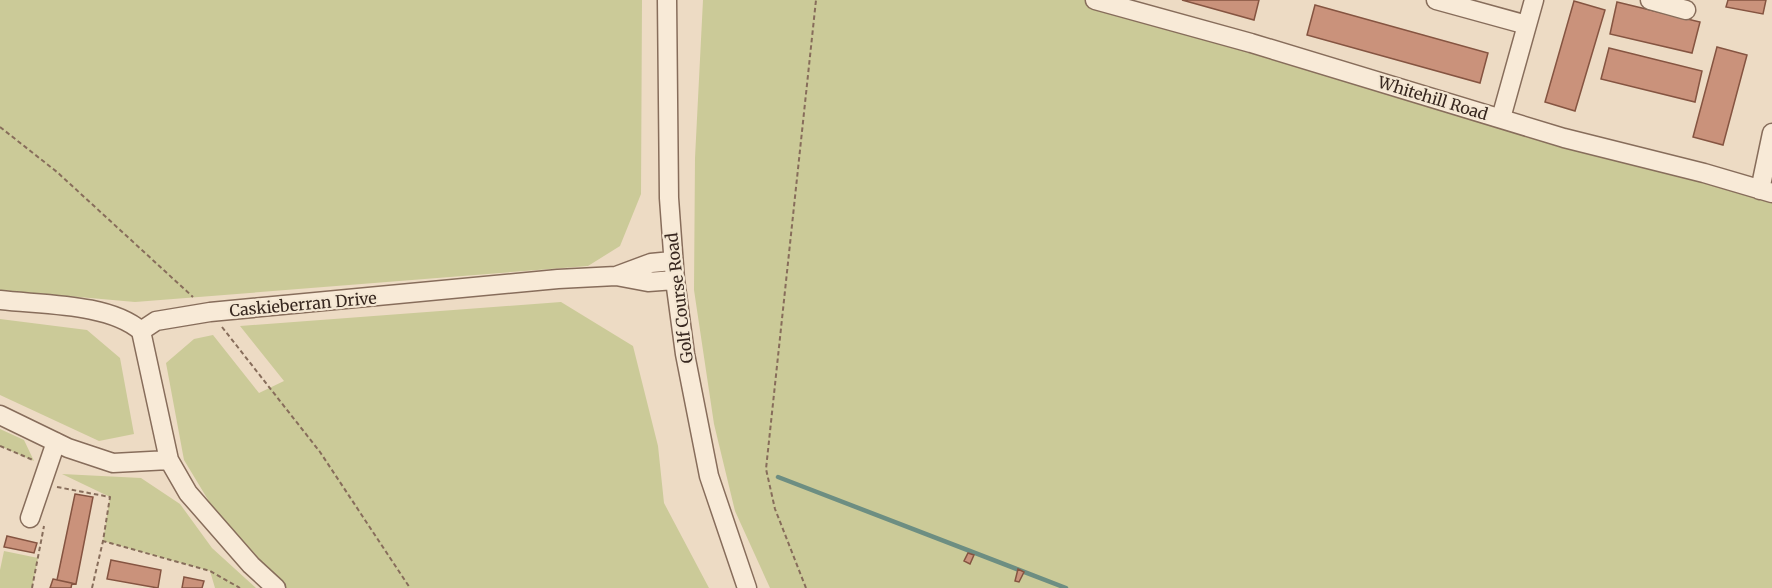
<svg xmlns="http://www.w3.org/2000/svg" width="1772" height="588" font-family="Merriweather,serif">
  <style>
    .green { fill: #cbca98 }
    .lines { fill: none; stroke-linecap: round; stroke-linejoin: round }
    .stream { stroke: #6d8e82; stroke-width: 4.5 }
    .building { fill: #ca927b; stroke: #855441; stroke-width: 1.5 }
    .minor-casing { stroke: #876d5b; stroke-width: 21 }
    .path { stroke: #876d5b; stroke-width: 2; stroke-dasharray: 4.5 3; stroke-linecap: butt }
    .minor { stroke: #f8ead7; stroke-width: 18 }
    .labels { text-anchor: middle; stroke-width: 4.5; stroke-linejoin: round; paint-order: stroke }
    .street-label { font-size: 16px; fill: #37271f; stroke: #f4e7d3 }
  </style>
  <rect width="100%" height="100%" fill="#eddbc4"/>
  <path class="green" d="M0,0H642L641,194L620,246L588,266L135,302L0,290Z
    M703,0H1095L1772,193V588H770L735,511L714,424L694,290L695,158Z
    M561,302L633,346L658,446L664,503L709,588H286L213,508L184,460L166,363L194,339L213,335L259,393L284,381L240,326Z
    M0,319L87,330L120,358L134,434L99,441L0,395Z
    M0,429L24,440L34,461L0,446Z
    M62,474L141,478L180,504L212,548L256,588H215L210,571L103,541L110,497Z
    M4,551L38,558L32,588H0V570Z"/>
  <g class="lines">
    <path class="stream" d="M778,477L1066,588"/>
  </g>
  <path class="building" d="M1182,0H1259L1254,20Z
    M1728,0H1766L1763,14L1726,7Z
    M1574,1L1605,10L1575,111L1545,102Z
    M1617,2L1700,22L1692,53L1610,34Z
    M1315,5L1488,53L1480,83L1307,35Z
    M1717,47L1747,55L1723,145L1693,137Z
    M1609,48L1702,71L1695,102L1601,79Z
    M75,494L93,497L76,584L57,580Z
    M7,536L37,543L34,553L4,547Z
    M968,553L974,555L970,564L964,561Z
    M111,560L161,570L158,588L107,579Z
    M1018,569L1024,572L1019,582L1015,581Z
    M184,577L204,581L202,588H182Z
    M53,579L72,583L71,588H50Z"/>
  <g class="lines">
    <defs>
      <path id="minor" d="M667,0L669,198L675,280L685,354L709,476L747,588
        M1095,0L1251,43L1564,138L1704,173L1772,193
        M1436,0L1527,25
        M1650,0L1686,10
        M1501,118L1534,0
        M1760,190L1772,133
        M616,276L651,263L672,261
        M0,300C42,305 109,303 141,331
        M141,331L156,321L210,312L558,279L616,276L648,282L675,280
        M141,331L169,460L188,493L251,565L276,588
        M0,415L68,448L113,463L169,460
        M30,518L56,442"/>
    </defs>
    <use href="#minor" class="minor-casing"/>
    <path class="path" d="M0,127L57,172L193,297
      M222,327L320,452L410,588
      M0,446L33,460
      M57,487L110,497L103,541L210,571L240,588
      M32,588L44,526
      M92,588L103,541
      M806,588L775,509L766,469L816,0"/>
    <use href="#minor" class="minor"/>
  </g>
  <g class="labels">
    <g class="street-label">
      <text transform="translate(1433 98) rotate(17)" y="6">Whitehill Road</text>
      <text transform="translate(679 298) rotate(-97)" y="6">Golf Course Road</text>
      <text transform="translate(303 304) rotate(-5)" y="6">Caskieberran Drive</text>
    </g>
  </g>
</svg>
